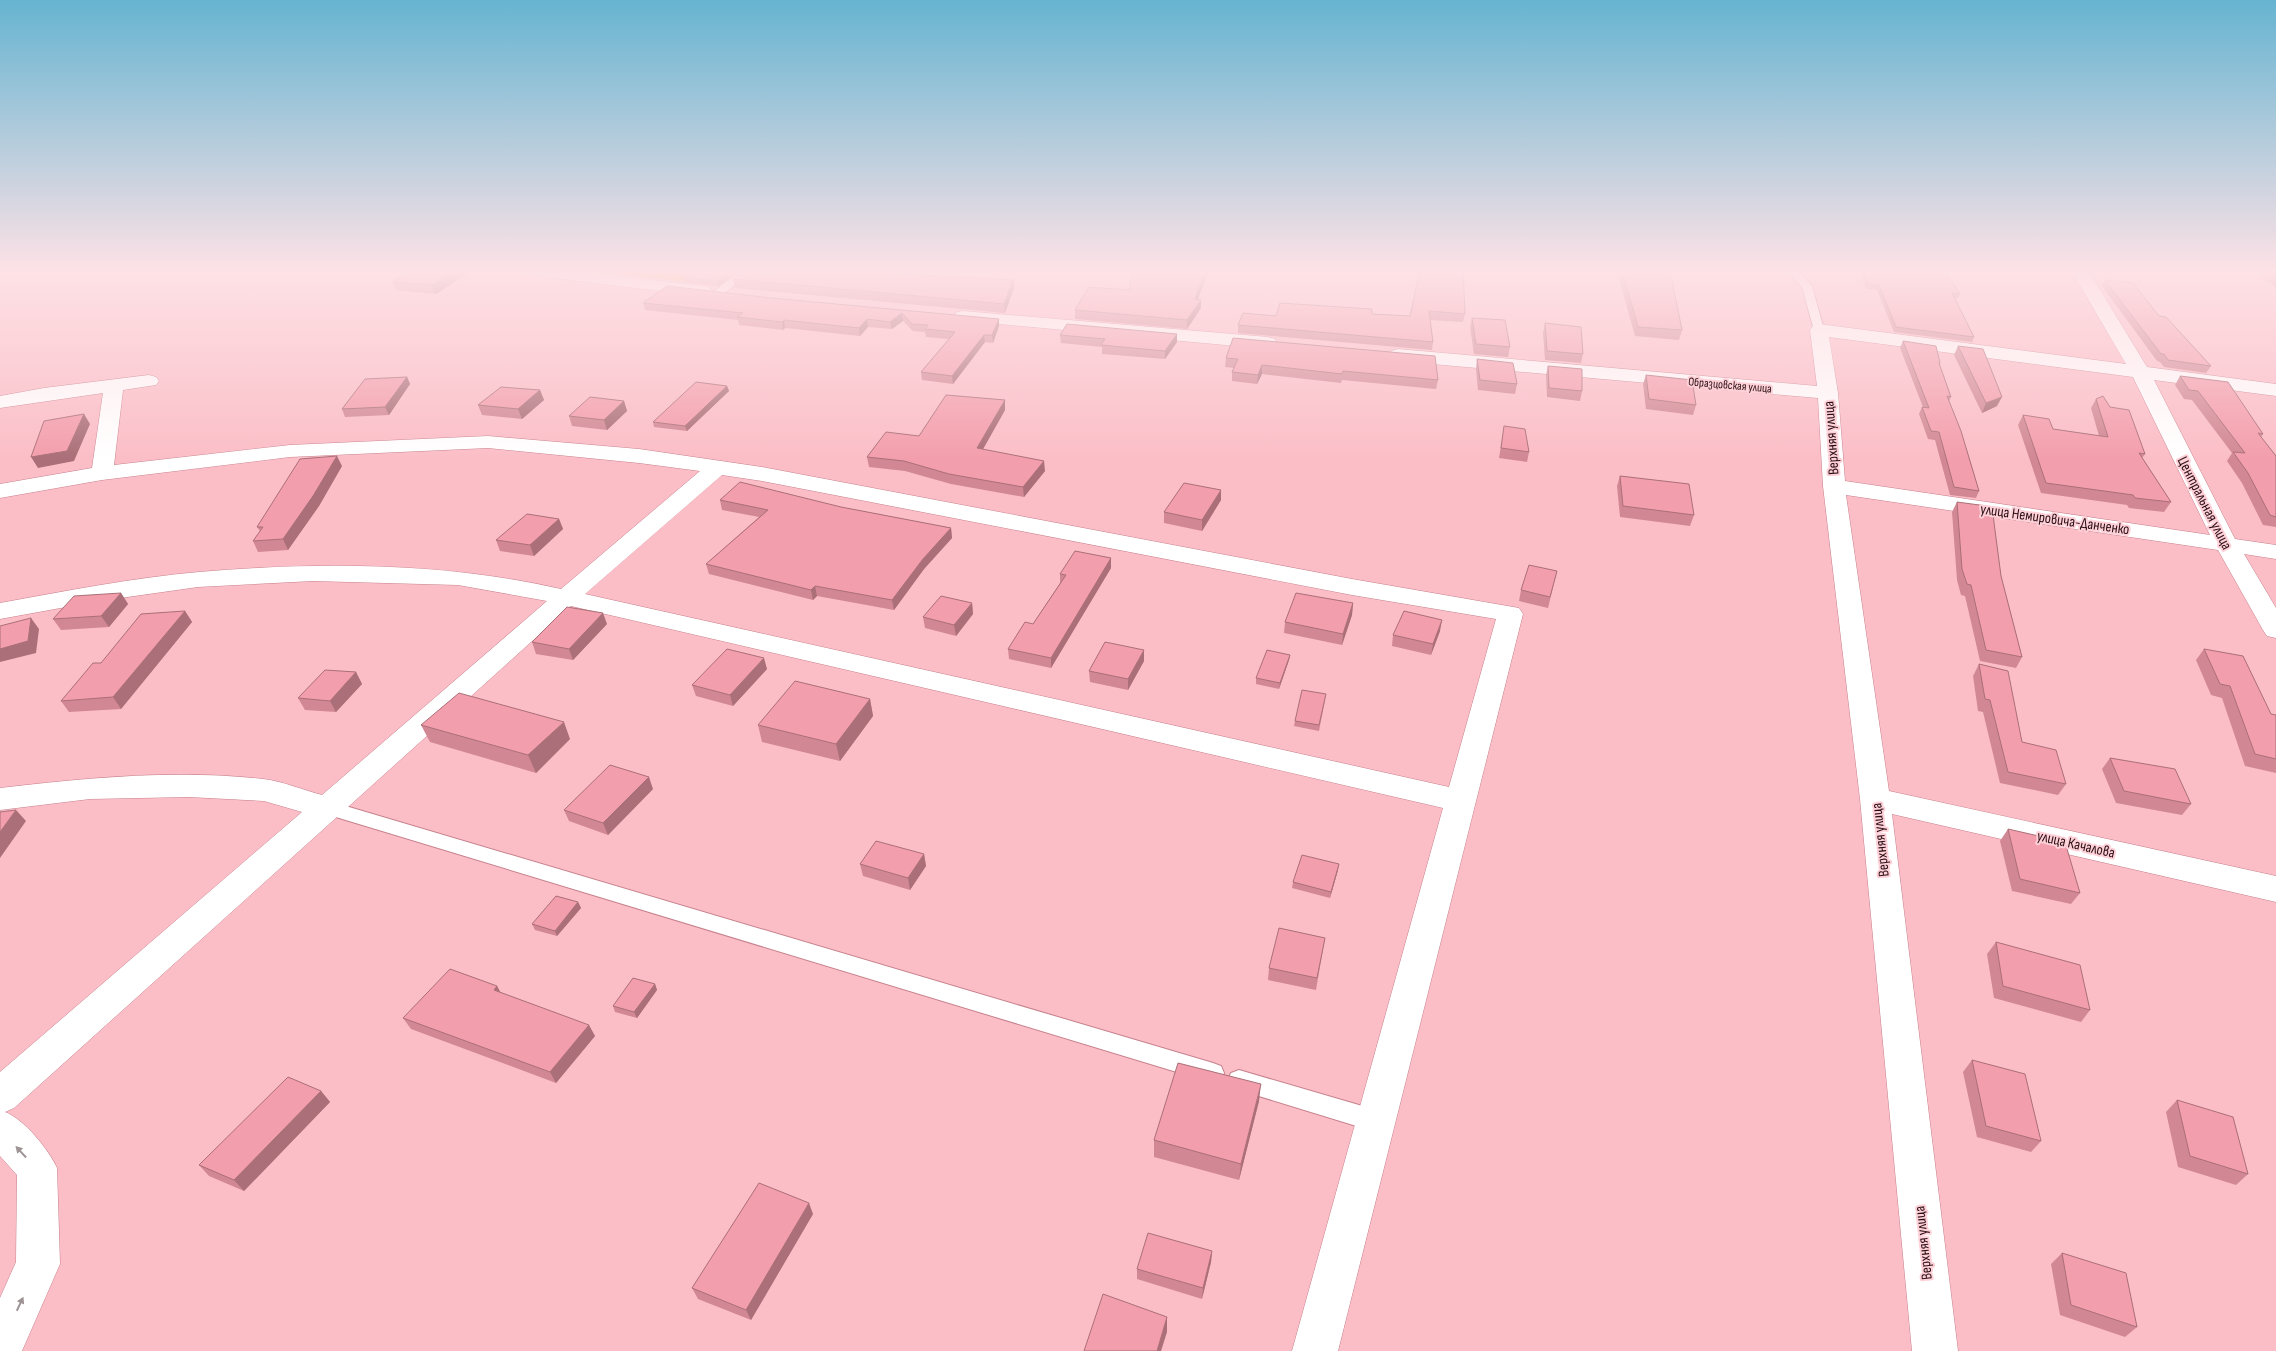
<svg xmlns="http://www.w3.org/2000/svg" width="2276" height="1351" font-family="'Sofia Sans Condensed',sans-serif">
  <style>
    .green { fill: #f89f17 }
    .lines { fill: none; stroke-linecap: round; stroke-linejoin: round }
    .lane-casing { stroke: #c7818c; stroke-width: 2 }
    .street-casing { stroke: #c7818c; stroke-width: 1 }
    .lane { fill: #fff; fill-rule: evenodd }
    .street { fill: #fff; fill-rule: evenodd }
    .wall { fill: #d18894 }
    .shaded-wall { fill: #aa6f78 }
    .building { fill: #f39eac; stroke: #aa6f78 }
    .oneway { fill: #9e9395 }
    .labels { text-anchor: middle; stroke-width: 4; stroke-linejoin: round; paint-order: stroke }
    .far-street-label { font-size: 12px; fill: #280e13; stroke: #fed0d7 }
    .street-label { font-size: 15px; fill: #280e13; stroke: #fed0d7 }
  </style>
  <rect width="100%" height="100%" fill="#fbbec7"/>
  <path class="green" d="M586,270H751L729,287Z"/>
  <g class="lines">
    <defs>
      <path id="lane" d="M742,270H754L722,295H714V291Z
        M1786,270H1797L1812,286L1824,330L1823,332L1819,333L1814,330L1802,287Z
        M322,799L1213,1063L1221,1066L1224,1073L1221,1080L1213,1083L316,811L313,806L316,801Z
        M1239,1070L1376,1110L1384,1113L1388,1121L1384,1129L1376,1132L1239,1090L1231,1087L1228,1080L1231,1073Z"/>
      <path id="street" d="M520,270H572L703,286L709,287L712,291L709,295L703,296L528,275L522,274Z
        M2071,270H2088L2147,367L2276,384V396L2154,380L2235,539L2276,545V559L2244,554L2276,608V638L2267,636L2263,630L2218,550L1846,495L1889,791L2276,876V902L1892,814L1958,1351H1912L1860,799L1823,486L1818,398L1398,361L1391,359L1388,355L1391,351L1398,349L1817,386L1810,330L1813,326L1819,324L2126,364ZM1829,337L2133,377L2210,535L1845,481L1838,393Z
        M963,311L1268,337L1275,339L1277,343L1275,347L1268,349L957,320L954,316L957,312Z
        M149,375L156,377L159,381L156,385L123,390L114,465L290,445L488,436L639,449L762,467L1352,579L1519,608L1523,614L1338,1351H1292L1443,808L571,606L14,1108L5,1112C24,1119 49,1150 57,1168L60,1264L22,1351H0V1298L16,1262L17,1175L0,1156V1072L302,812L264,801L189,797L90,799L0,810V788C86,778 175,769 263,779C282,781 303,790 322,795L547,601L458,585L313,581L198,587L99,601L0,619V603C66,591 132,578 199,572C318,562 443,562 561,589L700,471L639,463L488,448L290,457L102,480L0,498V484L92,468L103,393L0,408V396L44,388ZM722,475L762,481L1352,595L1496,619L1449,787L585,594Z"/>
    </defs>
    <use href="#lane" class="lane-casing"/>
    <use href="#street" class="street-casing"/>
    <use href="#lane" class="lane"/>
    <use href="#street" class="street"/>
  </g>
  <path class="wall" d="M411,270H468V273L436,294L396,290L393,282Z
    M775,270H896L893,274L1013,280L1014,288L1005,313L735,288L733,279L770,274Z
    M1420,270L1465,314L1463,322L1430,320L1433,342L1432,350L1238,333V325L1276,316L1372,314L1410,316Z
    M1619,270H1665L1682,330L1679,340L1635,336L1618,275Z
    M1859,270H1944L1960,294L1958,298H1955L1974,337L1972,342L1894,332L1877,290L1866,289Z
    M2251,270H2276V288L2273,285Z
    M684,277L729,278L718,286L685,282Z
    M2105,280L2211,366L2206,373L2164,367L2160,362L2157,361L2102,286Z
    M771,298L999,319V326L993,343L985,342L953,384L922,380L921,372L949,339L926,337L925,332L913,331L903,321L892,329L868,327L860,336L785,328L783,330L739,325L738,320L645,310L643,303Z
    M1198,299L1201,300V308L1187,329L1075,319V310Z
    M1472,318L1510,347L1508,357L1474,354L1470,327Z
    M1545,323L1583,354L1581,363L1545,360L1543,333Z
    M1060,335L1177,342L1165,359L1102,354V347L1061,343Z
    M1903,341L1940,363L1939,365L1951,397L1949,401L1979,491L1976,498L1950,495L1935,440L1928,439L1919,414L1922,407H1923L1900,348Z
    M1958,346L1997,406L1982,413L1954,355Z
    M1226,358L1438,380L1436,389L1342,380L1341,383L1262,374L1257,384L1232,381V372L1234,368L1225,367Z
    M1477,359L1517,384L1515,394L1478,390L1476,369Z
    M1548,366L1582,391L1580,401L1547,397L1546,375Z
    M1646,375L1696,405L1693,415L1646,409L1643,384Z
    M2180,376L2263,434L2261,437L2276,456V527L2263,525L2242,483L2227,461L2232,453L2192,400L2184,399L2175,385Z
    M407,377L410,384L389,415L345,417L342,409Z
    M727,386L729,391L687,431L654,427L653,422Z
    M540,390L544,400L522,419L482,415L478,405Z
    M2096,399L2110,407L2145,454L2142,458L2171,502L2164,512L2129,508L2127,505L2041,493L2018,425L2023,415L2053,429L2099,436L2091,408Z
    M624,401L627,411L607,430L572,426L569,416Z
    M1005,410L983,449L1045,471L1024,497L951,484L905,471L869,467L867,457L919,436Z
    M1504,426L1529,452L1527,462L1499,458Z
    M342,466L319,506L288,550L258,552L253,541L260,531L257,527Z
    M1620,476L1694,515L1690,526L1620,517L1617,486Z
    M720,500L841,507L951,528L952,538L924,569L894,610L817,596L813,600L709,574L706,564L759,517L722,510Z
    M1221,500L1202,531L1164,523V512Z
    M1957,502L2001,576L2022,657L2016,668L1980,661L1965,596L1961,595L1957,580L1952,512Z
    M559,519L563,529L534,556L500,551L496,540Z
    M1111,558V568L1051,668L1009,659L1008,649L1033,624L1060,583V574Z
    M1557,571L1548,608L1519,601L1521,590Z
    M121,593L128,604L109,627L61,630L53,619Z
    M972,603L973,614L956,636L925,628L923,617Z
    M1353,603L1352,615L1342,645L1284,633L1285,622Z
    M185,611L192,622L121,709L69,712L61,701L101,663Z
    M607,624L573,660L536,654L532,642Z
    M1440,631L1431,655L1392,646L1393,635Z
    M2204,649L2271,714L2276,715V773L2245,766L2222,698L2211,695L2196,660Z
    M1290,655L1289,660L1279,689L1256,684V678Z
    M1144,661L1128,690L1090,682L1089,671Z
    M1979,664L2022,742L2066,784L2058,795L2000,783L1983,712L1978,711L1973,676Z
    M767,669L733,706L696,696L692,685Z
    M356,672L362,684L336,712L305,710L298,698Z
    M870,699L873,716L840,761L762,742L758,725Z
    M1325,700L1319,731L1294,726L1295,721Z
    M421,725L570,739L536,773L430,742Z
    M2110,758L2191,804L2182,815L2116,803L2102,769Z
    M653,789L608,835L569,821L564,810Z
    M2008,829L2080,893L2071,904L2012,891L2000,841Z
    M924,854L926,866L910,890L863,876L860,864Z
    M1338,870L1330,898L1292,888L1293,882Z
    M578,902L581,908L557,936L535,930L532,924Z
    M1325,938L1316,990L1268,980L1269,968Z
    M1996,942L2090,1010L2081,1022L1994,998L1987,954Z
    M655,984L657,990L637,1018L615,1012L613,1006Z
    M497,986L500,992L595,1036L556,1083L411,1029L403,1018Z
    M1972,1060L2041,1141L2031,1152L1977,1137L1963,1072Z
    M321,1091L330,1102L244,1191L209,1176L199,1165Z
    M2177,1100L2248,1174L2236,1185L2178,1167L2166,1112Z
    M1259,1101L1239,1180L1154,1157V1140Z
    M813,1214L751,1320L698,1299L692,1288Z
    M1212,1251L1211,1262L1202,1299L1137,1279V1269Z
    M2062,1253L2137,1327L2125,1337L2060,1315L2051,1264Z"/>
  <path class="shaded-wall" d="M456,270H468V273L436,294L432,285Z
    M888,270H896L887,281L886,273Z
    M1206,270H1209L1195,307V299Z
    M728,273L729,278L718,286L717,281Z
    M1013,280L1014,288L1005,313L1004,304Z
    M1201,300V308L1187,329V320Z
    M902,313L903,321L892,329L890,322Z
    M867,319L868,327L860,336L859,328Z
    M999,319V326L993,343L992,335Z
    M784,320L785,328L783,330L782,322Z
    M1177,334V342L1165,359V351Z
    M984,335L985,342L953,384L952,376Z
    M1262,365V374L1257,384L1258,375Z
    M407,377L410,384L389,415L385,407Z
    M727,386L729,391L687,431L685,426Z
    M540,390L544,400L522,419L518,409Z
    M2002,397L1997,406L1982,413L1986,403Z
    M1005,400V410L978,458L977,448Z
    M624,401L627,411L607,430L604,420Z
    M84,414L90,424L74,461L38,468L31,457Z
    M337,456L342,466L319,506L288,550L283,539Z
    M1044,461L1045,471L1024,497L1023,487Z
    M1221,490V500L1202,531V520Z
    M559,519L563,529L534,556L530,545Z
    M951,528L952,538L924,569L894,610L892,600L923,559Z
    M1111,558V568L1051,668V658Z
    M815,586L817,596L813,600L811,590Z
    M121,593L128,604L109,627L101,616Z
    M972,603L973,614L956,636L954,625Z
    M1353,603L1352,615L1342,645L1343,634Z
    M185,611L192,622L121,709L113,697Z
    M603,613L607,624L573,660L569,649Z
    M31,618L39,629L36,653L0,662V649Z
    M1442,620L1440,631L1431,655L1433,644Z
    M1144,650V661L1128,690V679Z
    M1290,655L1289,660L1279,689L1280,683Z
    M764,658L767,669L733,706L730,695Z
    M356,672L362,684L336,712L330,701Z
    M870,699L873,716L840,761L836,744Z
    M564,722L570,739L536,773L528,755Z
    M649,777L653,789L608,835L603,823Z
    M16,810L26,821L0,858V832Z
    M924,854L926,866L910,890L908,878Z
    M1339,864L1338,870L1330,898L1331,892Z
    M578,902L581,908L557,936L555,931Z
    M655,984L657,990L637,1018L634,1012Z
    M497,986L503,997L494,990Z
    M589,1025L595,1036L556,1083L550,1072Z
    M1261,1084L1259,1101L1239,1180L1241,1164Z
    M321,1091L330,1102L244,1191L234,1180Z
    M809,1203L813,1214L751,1320L746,1310Z
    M1212,1251L1211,1262L1202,1299L1203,1288Z
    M1167,1317V1332L1161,1351H1157Z"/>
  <path class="building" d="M411,270H456L432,285L393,282Z
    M694,270H704L728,273L717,281L684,277Z
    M775,270H888L886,273L1013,280L1004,304L733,279L743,271L770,274Z
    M1133,270H1206L1195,299L1201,300L1187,320L1075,310L1089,287L1129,290Z
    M1420,270H1463L1465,314L1429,311L1433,342L1238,325L1243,313L1276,316L1280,303L1372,309V314L1410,316Z
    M1622,270L1670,271L1682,330L1638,327Z
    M1862,270H1944L1960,294L1952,293L1974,337L1896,327L1879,285L1868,284Z
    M2266,270H2276V277Z
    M2105,280L2133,283L2159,316L2166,317L2211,366L2168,360L2164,354H2161Z
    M667,286L771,298L999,319L992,335H984L952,376L921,372L955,332L925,329L928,325L912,324L902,313L890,322L867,319L859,328L784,320L782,322L737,317L743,313L643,303Z
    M1472,318L1505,320L1510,347L1476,344Z
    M1545,323L1581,327L1583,354L1547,351Z
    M1067,324L1177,334L1165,351L1101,345L1105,339L1060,335Z
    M1233,338L1435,356L1438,380L1343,371L1342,374L1262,365L1258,375L1232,372L1238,359L1226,358Z
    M1903,341L1936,346L1940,363H1939L1951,397L1947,396L1961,431L1979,491L1954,487L1939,432L1931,431L1922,407L1929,408Z
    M1958,346L1983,349L2002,397L1986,403Z
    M1477,359L1513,363L1517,384L1480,380Z
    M1548,366L1582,369V391L1549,388Z
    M1646,375L1692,380L1696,405L1649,399Z
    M2180,376L2228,382L2263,434L2258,433L2276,456V517L2270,515L2248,473L2233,452L2245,453L2198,391L2189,390Z
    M407,377L385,407L342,409L365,379Z
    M696,382L727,386L685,426L653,422Z
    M501,387L540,390L518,409L478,405Z
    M946,395L1005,400L977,448L1044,461L1023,487L949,474L904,461L867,457L886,432L919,436Z
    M2103,396L2110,407L2129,410L2145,454L2139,453L2171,502L2135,498L2133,495L2046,483L2023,415L2049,419L2053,429L2108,437L2096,399Z
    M590,397L624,401L604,420L569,416Z
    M84,414L67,451L31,457L44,421Z
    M1504,426L1525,429L1529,452L1501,448Z
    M337,456L313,496L283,539L253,541L263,527H257L300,459Z
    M1620,476L1689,484L1694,515L1623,506Z
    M740,482L841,507L951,528L923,559L892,600L815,586L811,590L706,564L768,510L720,500Z
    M1184,483L1221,490L1202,520L1164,512Z
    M1957,502L1987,506L1989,515H1993L2001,576L2022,657L1986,650L1971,585L1967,584L1962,569Z
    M527,514L559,519L530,545L496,540Z
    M1075,551L1111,558L1051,658L1008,649L1025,622L1033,624L1066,575L1060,574Z
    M1529,565L1557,571L1550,597L1521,590Z
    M121,593L101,616L53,619L74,596Z
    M1296,593L1353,603L1343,634L1285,622Z
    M941,596L972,603L954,625L923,617Z
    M567,607L603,613L569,649L532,642Z
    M185,611L113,697L61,701L93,663H101L141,614Z
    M1404,611L1442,620L1433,644L1393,635Z
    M31,618L28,641L0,649V626Z
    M1105,642L1144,650L1128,679L1089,671Z
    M727,649L764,658L730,695L692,685Z
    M2204,649L2243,656L2271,714L2276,715V759L2255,754L2230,686L2220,684Z
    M1267,650L1290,655L1280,683L1256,678Z
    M1979,664L2008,671L2022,742L2056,750L2066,784L2008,772L1990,700L1985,699Z
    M325,670L356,672L330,701L298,698Z
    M795,681L870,699L836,744L758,725Z
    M1302,690L1326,694L1319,725L1295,721Z
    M459,693L564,722L528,755L421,725Z
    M2110,758L2175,769L2191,804L2124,791Z
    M610,765L649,777L603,823L564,810Z
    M16,810L0,832V812Z
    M2008,829L2065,842L2080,893L2020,879Z
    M876,841L924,854L908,878L860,864Z
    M1302,855L1339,864L1331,892L1293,882Z
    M556,896L578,902L555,931L532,924Z
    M1279,928L1325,938L1317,978L1269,968Z
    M1996,942L2080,965L2090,1010L2003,986Z
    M450,969L497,986L494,990L589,1025L550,1072L403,1018Z
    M633,978L655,984L634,1012L613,1006Z
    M1972,1060L2025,1074L2041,1141L1986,1126Z
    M1178,1063L1261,1084L1241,1164L1154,1140Z
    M288,1077L321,1091L234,1180L199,1165Z
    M2177,1100L2233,1117L2248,1174L2190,1156Z
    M759,1183L809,1203L746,1310L692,1288Z
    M1148,1233L1212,1251L1203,1288L1137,1269Z
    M2062,1253L2126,1273L2137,1327L2071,1305Z
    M1103,1294L1167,1317L1157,1351H1084Z"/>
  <defs><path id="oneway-solid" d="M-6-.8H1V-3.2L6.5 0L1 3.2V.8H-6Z" transform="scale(1.25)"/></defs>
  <g class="oneway">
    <use href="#oneway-solid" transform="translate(21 1152) rotate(-133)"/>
    <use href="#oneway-solid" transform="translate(20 1304) rotate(-65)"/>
  </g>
  <linearGradient id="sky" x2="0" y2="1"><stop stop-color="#66b4d1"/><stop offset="0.59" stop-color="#fde2e6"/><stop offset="1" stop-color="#fde2e6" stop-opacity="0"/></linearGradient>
  <rect width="2276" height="459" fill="url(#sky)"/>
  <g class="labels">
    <g class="far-street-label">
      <text transform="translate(1730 385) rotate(5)" y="4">Образцовская улица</text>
    </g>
    <g class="street-label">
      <text transform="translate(1831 438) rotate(-94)" y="5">Верхняя улица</text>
      <text transform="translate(2205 503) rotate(63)" y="5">Центральная улица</text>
      <text transform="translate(2055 519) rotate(8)" y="5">улица Немировича-Данченко</text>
      <text transform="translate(1880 840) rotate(-96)" y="5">Верхняя улица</text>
      <text transform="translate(2076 844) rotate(13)" y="5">улица Качалова</text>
      <text transform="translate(1923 1243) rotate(-96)" y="5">Верхняя улица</text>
    </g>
  </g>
</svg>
